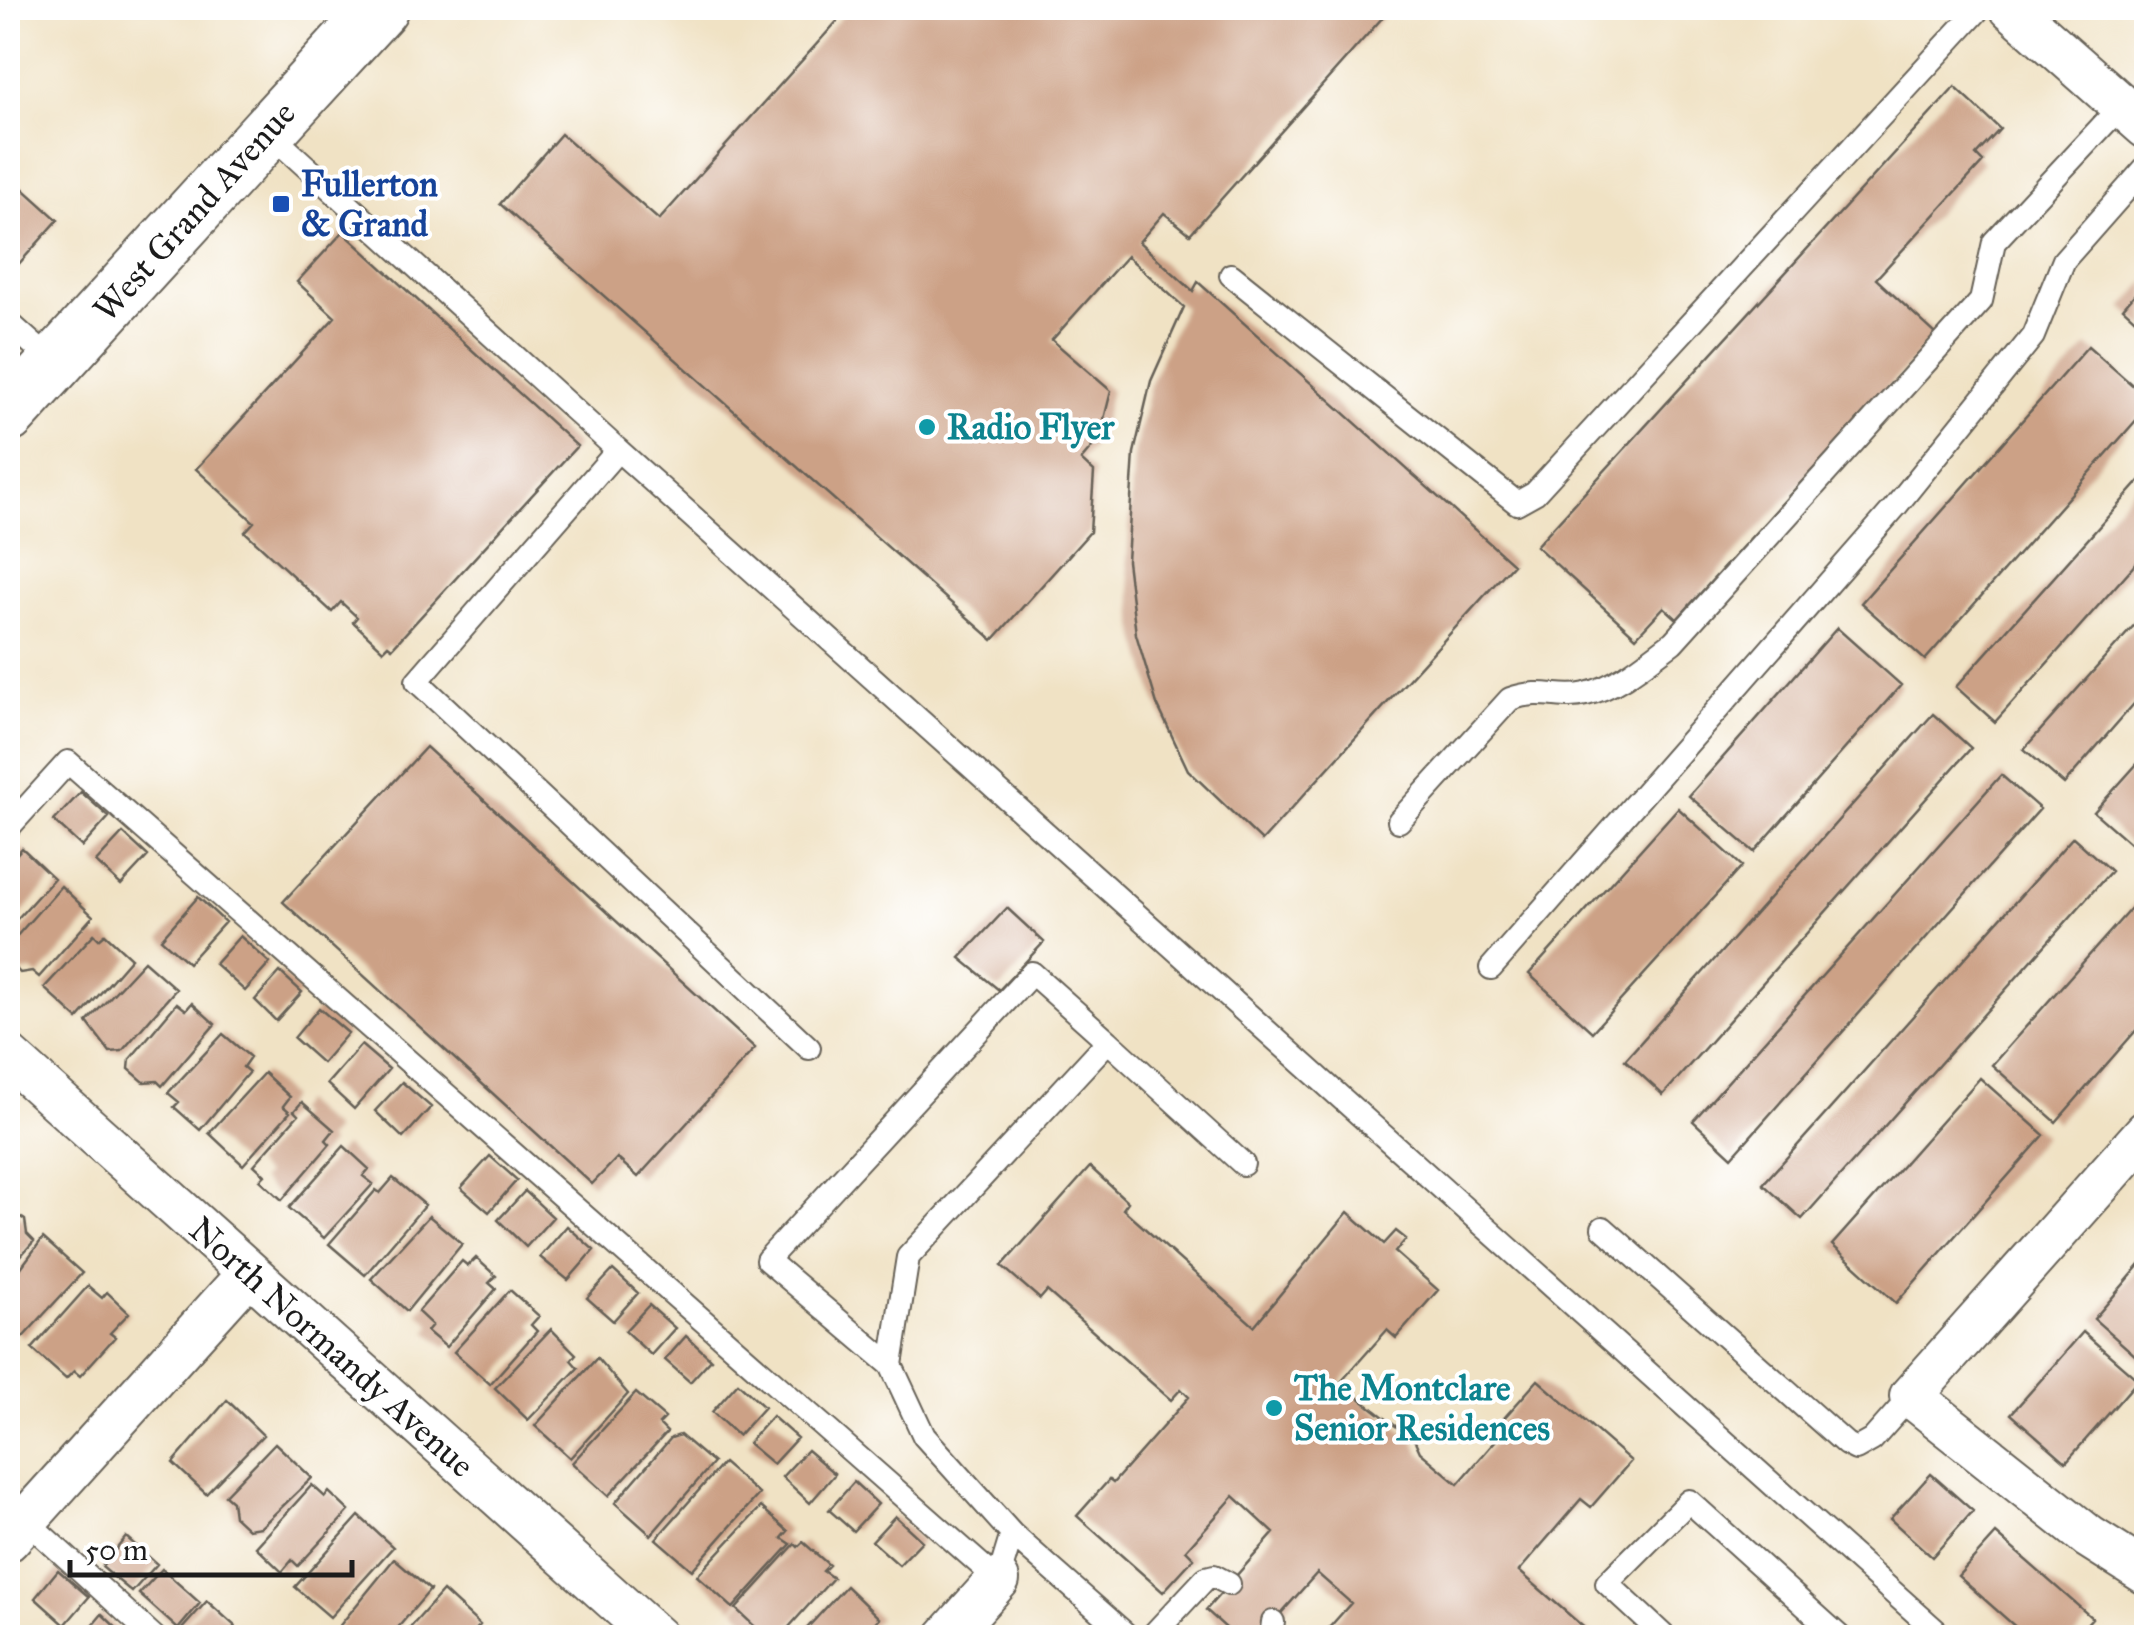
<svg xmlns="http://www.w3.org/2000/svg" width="2154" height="1645" font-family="'IM FELL Great Primer',serif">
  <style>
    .building { fill: #cca186 }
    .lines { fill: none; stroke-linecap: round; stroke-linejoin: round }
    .lane-casing { stroke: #666157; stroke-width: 26 }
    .street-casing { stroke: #666157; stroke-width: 46 }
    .secondary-casing { stroke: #666157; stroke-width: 59 }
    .lane { stroke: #fff; stroke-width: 22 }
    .street { stroke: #fff; stroke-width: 42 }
    .secondary { stroke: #fff; stroke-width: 55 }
    .transit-dot { fill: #1a4fb4; stroke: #fff; stroke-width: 4 }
    .culture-dot { fill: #0f9aa8; stroke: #fff; stroke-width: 4 }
    .labels { text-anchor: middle; stroke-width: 8; stroke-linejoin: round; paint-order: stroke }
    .transit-label { font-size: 35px; font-weight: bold; fill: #164399; stroke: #fff; text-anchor: start }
    .street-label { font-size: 35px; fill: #1c1c1c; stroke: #fff }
    .culture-label { font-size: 35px; font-weight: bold; fill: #0d838f; stroke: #fff; text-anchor: start }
  </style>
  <rect width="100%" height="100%" fill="#fff"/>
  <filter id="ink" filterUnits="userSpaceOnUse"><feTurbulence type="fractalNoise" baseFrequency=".01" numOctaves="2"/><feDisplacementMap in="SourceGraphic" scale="20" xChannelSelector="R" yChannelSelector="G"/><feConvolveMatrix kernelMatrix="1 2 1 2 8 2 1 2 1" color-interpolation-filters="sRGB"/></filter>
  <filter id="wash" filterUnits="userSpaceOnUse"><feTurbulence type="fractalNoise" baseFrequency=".0048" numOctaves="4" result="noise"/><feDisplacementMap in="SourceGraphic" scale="40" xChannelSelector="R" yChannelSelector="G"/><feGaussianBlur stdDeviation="2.25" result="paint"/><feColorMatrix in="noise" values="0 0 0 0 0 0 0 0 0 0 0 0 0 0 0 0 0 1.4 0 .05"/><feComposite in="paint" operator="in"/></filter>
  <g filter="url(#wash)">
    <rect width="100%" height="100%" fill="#f0e2c4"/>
    <g id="blocks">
      <path class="building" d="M849,8H1391L1190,234L1164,213L1139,242L1193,291L1198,282L1513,564L1262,841L1188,770L1157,704L1136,634L1127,561L1134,453L1151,381L1184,307L1127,256L1052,340L1111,391L1099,439L1081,460L1094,472L1090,532L993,640L500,204L561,134L659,220Z
        M1955,87L2000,129L1976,155L1983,162L1876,279L1936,334L1677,619L1664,607L1636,637L1536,546Z
        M8,175L58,220L8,276Z
        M343,232L577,446L392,648L388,645L383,650L353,622L357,617L341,602L332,612L245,532L254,522L196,469L335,317L297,282Z
        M2146,281V329L2123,308Z
        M2088,346L2146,397V409L1925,660L1861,603Z
        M2146,474V552L1995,722L1956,687Z
        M2146,612V690L2064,784L2024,749Z
        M1837,628L1901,685L1754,852L1689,796Z
        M1933,714L1971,748L1663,1095L1625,1060Z
        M426,747L755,1048L638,1177L617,1158L592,1184L283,902Z
        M2146,754V831L2133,846L2094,812Z
        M2001,775L2040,809L1732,1157L1693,1121Z
        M81,792L109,817L82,847L54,821Z
        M1678,808L1742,866L1592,1032L1529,974Z
        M123,833L148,856L121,885L96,862Z
        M2073,837L2111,871L1802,1219L1763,1184Z
        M22,848L54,878L8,929V864Z
        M61,886L93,916L39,977L32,971L20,973L8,961V946Z
        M198,897L225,922L188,963L161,939Z
        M2140,898L2146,904V1019L2056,1122L1992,1065Z
        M1007,908L1044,942L999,990L960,958Z
        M94,934L99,939L105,934L131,958L78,1019L44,988Z
        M240,936L270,963L245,991L215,964Z
        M144,961L176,989L122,1051L110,1052L87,1022Z
        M280,972L302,992L276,1021L255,1000Z
        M177,1003L186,1010L192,1003L215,1024L162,1086L157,1081L144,1082L129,1069L130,1059Z
        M319,1008L348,1033L322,1063L294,1038Z
        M223,1034L250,1057L243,1067L249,1072L200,1130L174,1107L179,1102L168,1093Z
        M361,1045L389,1069L354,1109L327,1084Z
        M264,1073L290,1097L283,1106L290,1112L243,1165L209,1133Z
        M1980,1078L2044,1135L1896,1303L1832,1245Z
        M402,1082L431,1107L403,1138L375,1111Z
        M302,1102L334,1130L326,1140L330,1144L282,1200L260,1180L265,1175L254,1165L298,1115L294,1111Z
        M344,1146L369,1169L363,1176L373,1184L324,1238L289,1208Z
        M490,1156L517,1180L489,1212L461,1188Z
        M1090,1167L1128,1202L1123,1209L1254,1326L1348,1212L1384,1244L1396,1231L1406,1239L1395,1252L1438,1290L1396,1338L1387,1330L1340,1383L1415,1441L1420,1452L1458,1484L1503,1432L1496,1427L1538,1380L1631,1461L1591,1507L1581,1499L1519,1571L1596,1638H1320L1351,1603L1317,1573L1259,1638H1237L1206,1610L1274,1533L1234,1496L1186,1550L1194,1558L1163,1592L1077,1516L1109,1480L1113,1483L1189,1397L1181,1389L1171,1400L1047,1291L1040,1299L1002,1266Z
        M393,1178L425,1205L365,1275L329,1244L376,1190L380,1193Z
        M525,1191L553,1217L526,1247L498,1220Z
        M8,1209L25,1220L27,1234L34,1241L8,1270Z
        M429,1216L462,1244L407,1311L371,1279Z
        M567,1226L594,1250L568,1280L540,1257Z
        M43,1238L82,1273L23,1337L8,1323V1285Z
        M476,1258L496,1276L489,1283L496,1289L446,1347L427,1331L432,1325L418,1312L462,1261L468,1266Z
        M2146,1258V1365L2094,1319Z
        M613,1270L638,1293L613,1321L587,1298Z
        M88,1286L102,1298L107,1292L129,1313L110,1333L115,1337L80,1376L74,1371L66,1379L32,1349Z
        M510,1290L539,1316L531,1325L537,1331L490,1384L454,1352Z
        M649,1305L675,1328L651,1355L625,1331Z
        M551,1329L576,1354L571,1360L578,1368L528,1420L495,1388Z
        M2083,1332L2138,1380L2066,1462L2011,1414Z
        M686,1336L711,1359L690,1382L665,1360Z
        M597,1358L628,1394L570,1458L535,1426Z
        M738,1383L764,1407L738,1436L712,1412Z
        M636,1393L665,1418L659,1424L667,1432L608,1496L572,1463Z
        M227,1400L263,1435L206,1494L173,1463Z
        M772,1416L797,1438L773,1464L748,1443Z
        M680,1435L713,1463L651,1535L615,1503L671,1438Z
        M275,1443L312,1478L261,1527L248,1529L234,1516L232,1501L225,1495Z
        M807,1450L835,1474L810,1503L782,1477Z
        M723,1463L759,1494L692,1570L656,1539Z
        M1931,1474L1973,1511L1932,1557L1890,1519Z
        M854,1482L878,1504L853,1531L829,1510Z
        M312,1485L325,1497L329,1492L349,1511L298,1566L292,1560L282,1572L256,1547Z
        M761,1507L788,1531L782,1538L791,1544L733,1608L697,1576Z
        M359,1516L393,1547L330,1617L295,1587Z
        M895,1516L922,1541L899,1565L872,1541Z
        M1996,1534L2092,1618L2074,1638H2028L1958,1576Z
        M126,1537L157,1564L132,1592L102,1567Z
        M803,1542L829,1565L823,1571L833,1578L779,1638H767L736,1609L795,1544L798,1547Z
        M394,1559L430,1590L389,1638H348L337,1629Z
        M162,1569L200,1603L178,1629L139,1594Z
        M58,1570L89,1597L65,1625L35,1598Z
        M846,1586L879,1618L861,1638H798Z
        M443,1591L480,1625L469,1638H401Z
        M207,1601L235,1626L224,1638H189L181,1630Z
        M102,1614L127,1638H82Z"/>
    </g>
  </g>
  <g filter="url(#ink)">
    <use href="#blocks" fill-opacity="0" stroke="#666157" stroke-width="2.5"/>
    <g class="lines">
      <defs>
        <path id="lane" d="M267,131L618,450L417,681L809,1048
          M1231,275L1517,503L1535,493L1980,8
          M8,322L55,364
          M618,450L1944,1638
          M1399,821L1510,699C1543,687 1561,701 1586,694C1619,686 1647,661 1673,642L1981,301L1994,242L2122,105
          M8,828L68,762L998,1580L1012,1534L924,1436L891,1365L908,1257L1108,1041L1243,1164
          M1491,968L1896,506L2033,336L2064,260L2146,167
          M1603,1228L1846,1444L1856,1449L1872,1440L1911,1396
          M891,1365L767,1260L1032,973L1108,1041
          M8,1504L155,1638
          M1012,1534L1130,1638
          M1150,1638L1206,1578L1214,1576L1229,1584
          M1271,1638L1273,1622
          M1666,1638L1607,1583L1689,1501L1841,1638"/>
        <path id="street" d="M2011,8L2146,127
          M8,1056L657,1638
          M2146,1132L1911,1396L2089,1537L2146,1573
          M8,1540L249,1273
          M946,1638L998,1580"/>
        <path id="secondary" d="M8,415L380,8"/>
      </defs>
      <use href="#lane" class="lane-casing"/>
      <use href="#street" class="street-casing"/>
      <use href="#secondary" class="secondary-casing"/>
      <use href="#lane" class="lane"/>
      <use href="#street" class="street"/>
      <use href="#secondary" class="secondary"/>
    </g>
  </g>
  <rect class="transit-dot" x="271" y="194" width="20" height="20" rx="5"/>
  <g class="culture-dot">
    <circle cx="927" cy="427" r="10"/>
    <circle cx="1274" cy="1408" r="10"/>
  </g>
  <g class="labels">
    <g class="transit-label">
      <text x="301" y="196">Fullerton<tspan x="301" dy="40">&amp; Grand</tspan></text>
    </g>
    <g class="street-label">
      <text transform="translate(194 211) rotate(-48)" y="12">West Grand Avenue</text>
      <text transform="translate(332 1347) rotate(42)" y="12">North Normandy Avenue</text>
    </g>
    <g class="culture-label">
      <text x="947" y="439">Radio Flyer</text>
      <text x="1294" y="1400">The Montclare<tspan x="1294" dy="40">Senior Residences</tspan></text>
    </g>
  </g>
  <rect width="2154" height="1645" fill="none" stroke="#fff" stroke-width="40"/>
  <path d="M70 1560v15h282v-15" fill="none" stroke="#1c1c1c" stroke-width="5"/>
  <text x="85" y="1560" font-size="30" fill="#1c1c1c" stroke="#ffffff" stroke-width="8" paint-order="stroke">50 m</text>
</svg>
